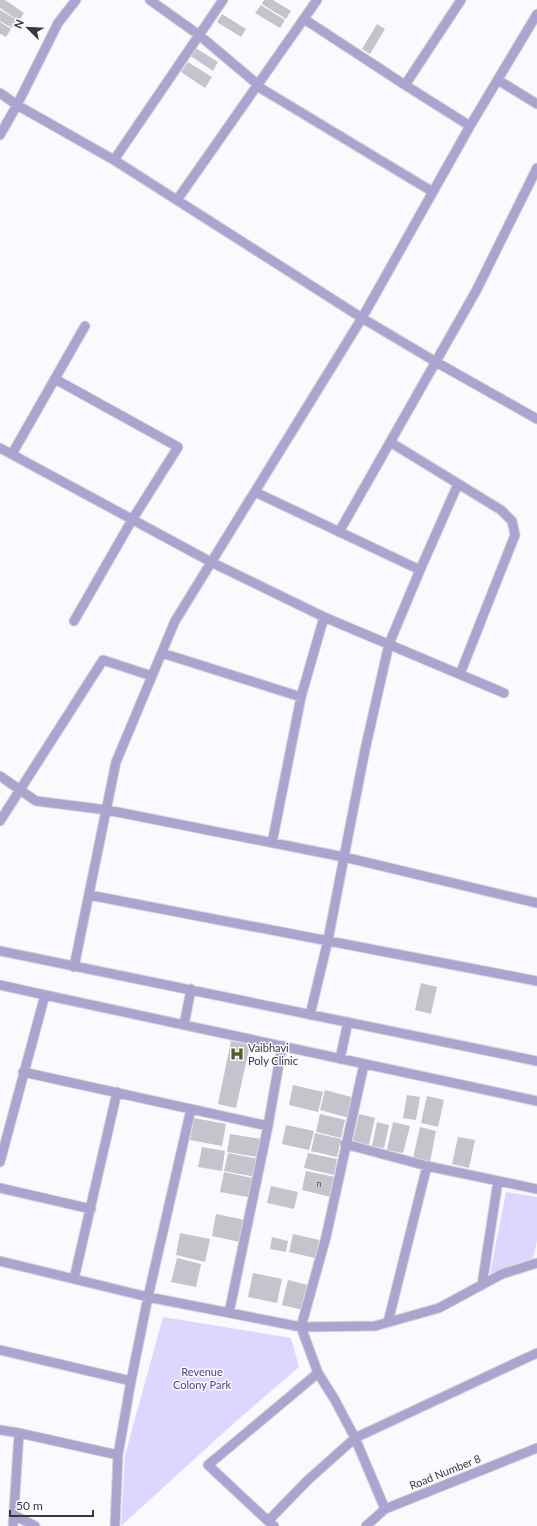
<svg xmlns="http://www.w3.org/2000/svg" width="537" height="1526" font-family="Lato,sans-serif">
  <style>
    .green { fill: #dcd7ff }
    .building { fill: #c5c4cc }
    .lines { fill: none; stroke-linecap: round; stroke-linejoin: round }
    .street-casing { stroke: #d6d6db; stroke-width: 11 }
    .street { stroke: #aaa5cf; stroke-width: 9 }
    .labels { text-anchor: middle; stroke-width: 3; stroke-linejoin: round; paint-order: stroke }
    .number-label { font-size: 9px; fill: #5b5b5f }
    .poi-label { font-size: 11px; fill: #38383b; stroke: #f9f9fe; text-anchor: start }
    .park-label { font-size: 11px; fill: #514483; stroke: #f9f9fe }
    .street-label { font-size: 11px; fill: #38383b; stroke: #f9f9fe }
  </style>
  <rect width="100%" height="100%" fill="#f9f9fe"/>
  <path class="green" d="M506,1192L537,1197V1240L533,1259L490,1274Z
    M163,1317L291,1338L299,1367L235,1422L121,1526L125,1455Z"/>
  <path class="building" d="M0,0H5L24,13L19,21L0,8Z
    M264,0H273L291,11L286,19L262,4Z
    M261,5L285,20L280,28L255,13Z
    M0,10L17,20L12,28L0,21Z
    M222,14L246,29L241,37L217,22Z
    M0,22L11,29L6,37L0,34Z
    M377,24L385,29L370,54L362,49Z
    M194,47L218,62L213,71L189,55Z
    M188,62L212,77L205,88L181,72Z
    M421,983L437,987L431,1014L415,1010Z
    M231,1041L250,1045L236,1108L218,1104Z
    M293,1085L323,1092L318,1112L289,1105Z
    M325,1090L355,1098L349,1118L320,1110Z
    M407,1095L420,1097L416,1120L403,1118Z
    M427,1096L444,1100L438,1127L421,1123Z
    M320,1114L345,1120L341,1138L316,1132Z
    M359,1114L375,1118L369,1145L353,1141Z
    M194,1118L226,1124L222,1146L190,1140Z
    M377,1122L389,1125L384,1148L372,1146Z
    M393,1122L410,1126L403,1153L387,1150Z
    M286,1125L314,1131L309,1150L282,1144Z
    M420,1127L436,1131L430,1162L413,1158Z
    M315,1133L341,1139L337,1157L311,1151Z
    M230,1134L261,1139L258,1157L227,1152Z
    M458,1137L475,1140L469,1168L452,1164Z
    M202,1147L225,1151L222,1171L198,1167Z
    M228,1153L259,1159L256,1177L224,1171Z
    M308,1153L337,1159L334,1175L304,1168Z
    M306,1171L335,1177L331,1197L302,1190Z
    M224,1172L252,1178L248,1197L220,1192Z
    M271,1186L298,1192L294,1209L267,1203Z
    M216,1214L245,1220L240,1242L212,1236Z
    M180,1233L210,1239L205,1262L176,1255Z
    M293,1234L319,1240L315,1258L289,1252Z
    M272,1237L288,1241L286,1252L270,1249Z
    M177,1258L201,1264L196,1287L171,1282Z
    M253,1273L282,1279L277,1303L248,1297Z
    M288,1280L308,1285L303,1310L282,1305Z"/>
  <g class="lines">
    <defs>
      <path id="street" d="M150,0L199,35L256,83L257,86L433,192
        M304,19L405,85L470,126
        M498,80L537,104
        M405,85L461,0
        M0,93L17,105L114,160L362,318L436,362L537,419
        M0,135L17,105L58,23L76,0
        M114,160L223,0
        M177,200L317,0
        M55,379L178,447L132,520L74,621
        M390,442L501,510L512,521L515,535L460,674
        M0,448L211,562L324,617L504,693
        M12,454L85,326
        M255,492L420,570
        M339,532L476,291L537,168
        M162,653L301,697
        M0,776L36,801L107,810L344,857L365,750L389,644L420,570L458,484
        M0,821L103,660L152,676
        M272,843L301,697L324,617
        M89,895L537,981
        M0,951L537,1061
        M74,967L116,762L175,621L362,318L470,126L537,14
        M0,985L45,995
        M310,1015L328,940L344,857L537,903
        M184,1025L191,989
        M340,1059L348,1022
        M23,1072L268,1126
        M345,1144L427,1166L537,1189
        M0,1162L45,995L537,1101
        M0,1188L91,1209
        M0,1261L148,1297L301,1327L375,1326L439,1308L502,1274L537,1263
        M74,1279L117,1092
        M482,1285L498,1181
        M229,1313L268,1126L282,1046
        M388,1322L427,1166
        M0,1350L131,1381
        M318,1373L335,1400L355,1438L385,1509
        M0,1430L19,1433L118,1455
        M14,1515L35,1526
        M268,1521L208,1465L318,1373L301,1327L326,1237L364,1064
        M13,1526L19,1433
        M115,1526L118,1455L131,1381L148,1297L191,1109
        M274,1526L268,1521L308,1480L355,1438L537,1353
        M366,1526L385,1509L537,1448"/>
    </defs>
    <use href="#street" class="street-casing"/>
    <use href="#street" class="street"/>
  </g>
  <defs>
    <symbol id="hospital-bare" viewBox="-9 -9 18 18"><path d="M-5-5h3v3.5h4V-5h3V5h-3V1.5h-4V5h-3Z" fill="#575926" stroke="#f9f9fe" stroke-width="2.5" paint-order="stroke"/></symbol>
  </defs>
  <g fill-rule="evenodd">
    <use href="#hospital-bare" x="227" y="1044" width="20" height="20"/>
  </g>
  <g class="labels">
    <g class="number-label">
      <text x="319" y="1187">n</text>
    </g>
    <g class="poi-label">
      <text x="248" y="1052">Vaibhavi<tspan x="248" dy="13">Poly Clinic</tspan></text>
    </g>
    <g class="park-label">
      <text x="202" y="1376">Revenue<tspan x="202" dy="13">Colony Park</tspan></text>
    </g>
    <g class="street-label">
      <text transform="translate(445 1472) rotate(-22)" y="4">Road Number 8</text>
    </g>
  </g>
  <g transform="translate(28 28) rotate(294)" stroke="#f9f9fe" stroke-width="3" paint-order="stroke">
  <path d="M0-3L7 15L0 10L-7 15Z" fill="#38383b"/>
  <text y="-6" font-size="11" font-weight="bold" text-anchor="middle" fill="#38383b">N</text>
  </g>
  <path d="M10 1510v6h83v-6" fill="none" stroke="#38383b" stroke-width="2"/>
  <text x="16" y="1510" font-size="12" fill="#38383b" stroke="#f9f9fe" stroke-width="3" paint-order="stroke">50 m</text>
</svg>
